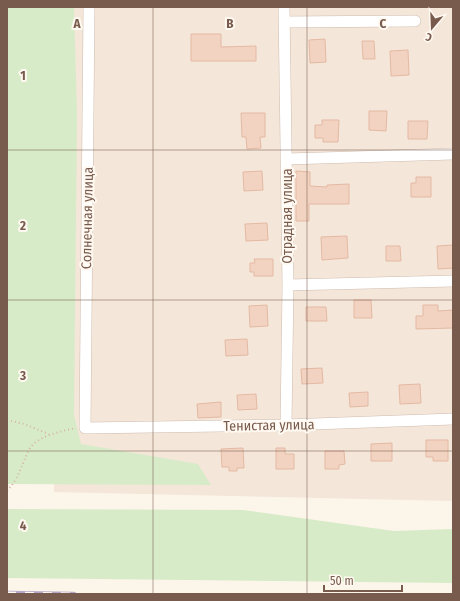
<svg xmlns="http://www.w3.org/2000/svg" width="460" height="601" font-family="'Fira Sans Condensed',sans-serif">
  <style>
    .residential { fill: #f4e6d9 }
    .green { fill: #d7ebc8 }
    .building { fill: #f2d3c2; stroke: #e4b9a3 }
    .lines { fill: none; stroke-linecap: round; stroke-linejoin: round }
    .minor-casing { stroke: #cfbcaf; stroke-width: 12 }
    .path { stroke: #d7b6a4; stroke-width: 2; stroke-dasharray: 1 3; stroke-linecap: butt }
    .minor { stroke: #fff; stroke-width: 11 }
    .rail-casing { stroke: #b7a7c7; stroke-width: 4.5 }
    .rail { stroke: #fff9f1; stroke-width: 3; stroke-dasharray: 9; stroke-linecap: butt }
    .grid { fill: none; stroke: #785b4d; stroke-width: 1; stroke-opacity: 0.55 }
    .labels { text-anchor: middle; stroke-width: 4; stroke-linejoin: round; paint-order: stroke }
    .street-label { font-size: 14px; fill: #785b4d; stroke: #fff9f1 }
    .grid-label { font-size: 13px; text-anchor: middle; font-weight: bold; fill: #785b4d; stroke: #fff9f1; stroke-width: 4; stroke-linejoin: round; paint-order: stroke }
  </style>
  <rect width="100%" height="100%" fill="#fcf5ea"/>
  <path class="residential" d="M59,7H453V501L54,492Z"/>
  <path class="green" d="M7,7H74L77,115L74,415L81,444L198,464L211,485L7,484Z
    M7,509L243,510L394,531L453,529V583L7,578Z"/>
  <path class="building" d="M191,34H221V47L256,46V61H191Z
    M325,39L326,62L310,63L309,40Z
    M362,41H374L375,59H363Z
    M408,50L409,75L391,76L390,51Z
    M369,111H387L386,131L369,130Z
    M241,113H265V137H260L261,148L247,149L246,137H242Z
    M322,120H339L338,142H323V138H315V125H322Z
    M408,121H428L427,139H408Z
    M262,171L263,190L244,191L243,172Z
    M296,171L310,172V186L327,187V185L349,184V204H309V221H296Z
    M416,177H431V197H411V183H416Z
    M267,223L268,240L246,241L245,224Z
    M347,236L348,258L322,260L321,237Z
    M453,245V268L438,269L437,246Z
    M386,246H400L401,261H386Z
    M254,259H273V276H254V272H250V263H255Z
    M354,300H371L372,318H354Z
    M267,305L268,326L250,327L249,306Z
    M423,305H438V311L453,310V328L416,329V316H423Z
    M306,307H326L327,321H306Z
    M247,339L248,355L226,356L225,340Z
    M322,368L323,383L302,384L301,369Z
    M420,384L421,403L400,404L399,385Z
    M368,392V406L350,407L349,393Z
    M256,394L257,409L238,410L237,395Z
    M221,402V417L198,418L197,404Z
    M426,440H448V461H433V457H426Z
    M392,443V461H371V444Z
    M243,448L244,468H237V471H229V467H222L221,449Z
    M276,448H285V454H294V469H276Z
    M325,451H344L345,464L339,465V469H325Z"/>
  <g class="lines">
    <defs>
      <path id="minor" d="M89,7L85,428L286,425L453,419
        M284,7L288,285L286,425
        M284,22L415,21
        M287,159L453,154
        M288,285L453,281"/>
    </defs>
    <use href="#minor" class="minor-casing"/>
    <path class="path" d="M7,420L24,424L49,434
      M7,491C20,477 21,465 29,450C36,436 62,431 76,428"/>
    <use href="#minor" class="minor"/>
    <defs>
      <path id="rail" d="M7,593L74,594"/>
    </defs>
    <use href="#rail" class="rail-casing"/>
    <use href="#rail" class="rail"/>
  </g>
  <path class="grid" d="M153,7V594M307,7V594M7,150H453M7,300H453M7,451H453"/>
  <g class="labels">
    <g class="street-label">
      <text transform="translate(287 216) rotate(-90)" y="5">Отрадная улица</text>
      <text transform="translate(87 218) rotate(-89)" y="5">Солнечная улица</text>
      <text transform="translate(269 425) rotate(-1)" y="5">Тенистая улица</text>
    </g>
  </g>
  <g class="grid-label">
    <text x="77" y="28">A</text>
    <text x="230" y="28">B</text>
    <text x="383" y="28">C</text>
    <text x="23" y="80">1</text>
    <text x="23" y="230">2</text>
    <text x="23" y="380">3</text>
    <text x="23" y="530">4</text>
  </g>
  <rect width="460" height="601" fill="none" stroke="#785b4d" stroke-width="16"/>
  <g transform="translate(432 28) rotate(199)" stroke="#fff9f1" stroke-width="3" paint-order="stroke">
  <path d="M0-3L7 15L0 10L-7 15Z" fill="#785b4d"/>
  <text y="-6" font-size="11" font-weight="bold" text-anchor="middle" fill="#785b4d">С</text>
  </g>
  <path d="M324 585v6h78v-6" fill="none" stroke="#785b4d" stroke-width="2"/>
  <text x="330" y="585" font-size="12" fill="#785b4d" stroke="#fff9f1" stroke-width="3" paint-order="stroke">50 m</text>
</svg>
